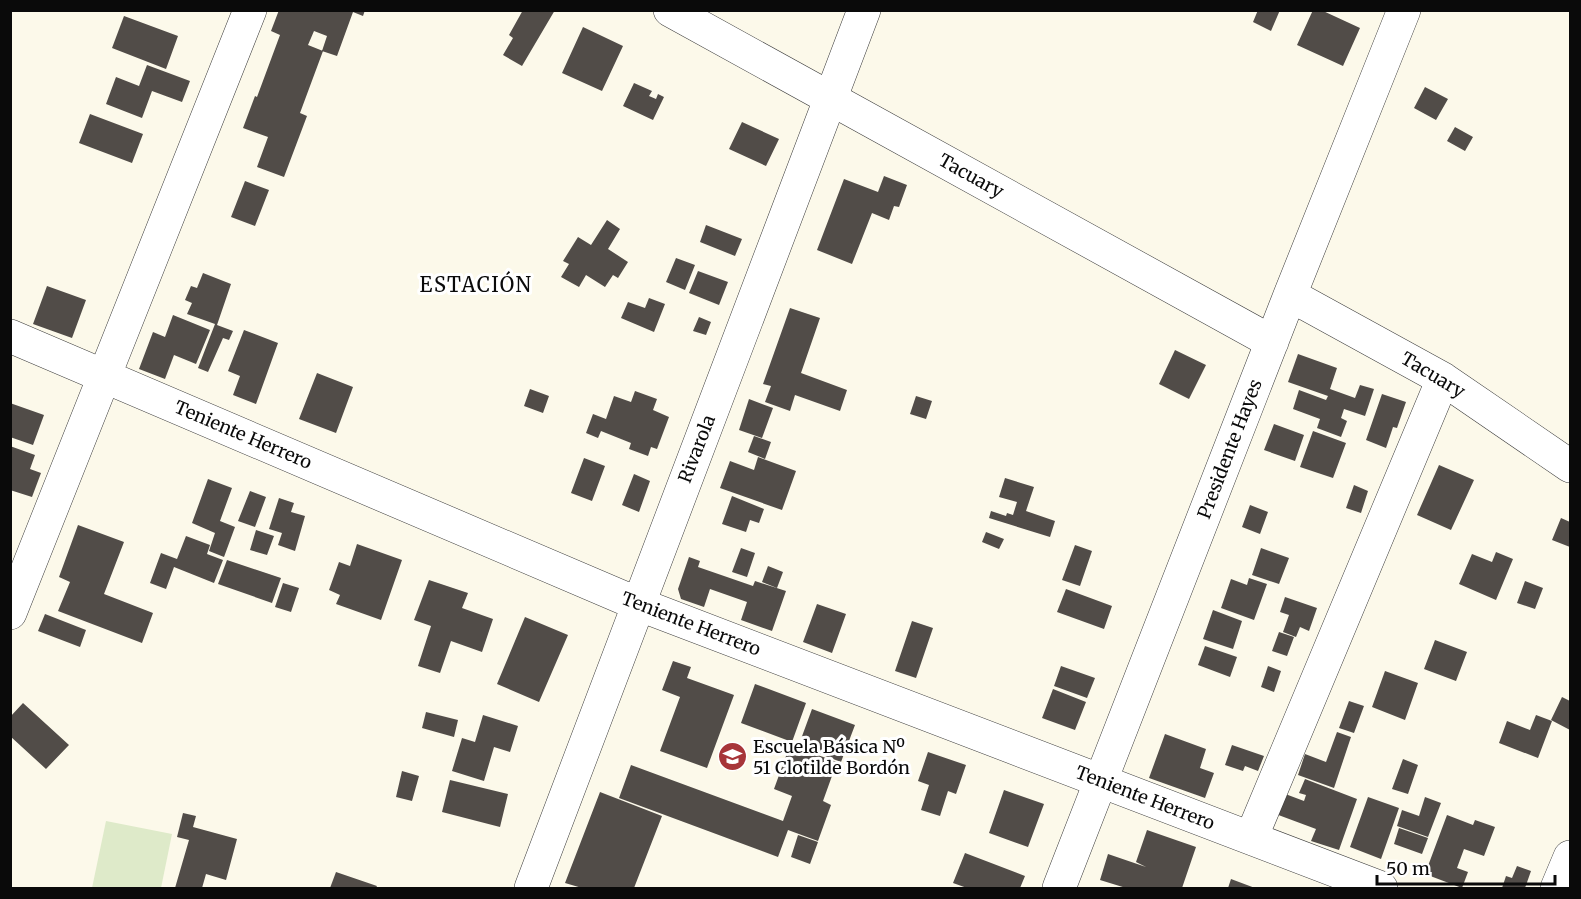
<svg xmlns="http://www.w3.org/2000/svg" width="1581" height="899" font-family="Merriweather,serif">
  <style>
    .pitch { fill: #deeac9 }
    .building { fill: #514c48 }
    .lines { fill: none; stroke-linecap: round; stroke-linejoin: round }
    .minor-casing { stroke: #3d3d3d; stroke-width: 34 }
    .minor { stroke: #fff; stroke-width: 33 }
    .labels { text-anchor: middle; stroke-width: 6; stroke-linejoin: round; paint-order: stroke }
    .street-label { font-size: 18px; fill: #0a0a0a; stroke: #fff }
    .poi-label { font-size: 18px; fill: #0a0a0a; stroke: #fff; text-anchor: start }
    .neighbourhood-label { font-size: 20px; letter-spacing: 1.5px; fill: #0a0a0a; stroke: #fff }
  </style>
  <rect width="100%" height="100%" fill="#fcf9ea"/>
  <path class="pitch" d="M106,821L172,834L161,888H92Z"/>
  <path class="building" d="M279,10H365L363,16L353,12L337,56L322,51L327,36L314,31L308,45L323,51L300,113L307,116L284,177L257,167L268,137L243,128L255,96L257,97L280,35L271,31Z
    M523,10H555L522,66L503,55L513,38L509,35Z
    M1258,10H1280L1271,31L1253,22Z
    M1313,10H1321L1360,28L1343,66L1297,45Z
    M124,16L178,36L166,69L112,48Z
    M583,27L623,46L602,91L562,73Z
    M147,65L190,81L182,102L152,91L142,118L106,104L116,77L139,86Z
    M634,83L652,91L649,96L656,99L658,94L664,97L653,120L623,106Z
    M1425,87L1448,99L1436,120L1414,108Z
    M90,114L143,134L132,163L79,143Z
    M742,122L779,139L766,166L729,149Z
    M1455,127L1473,137L1465,151L1447,141Z
    M884,176L907,185L899,207L894,206L889,220L872,213L852,264L817,250L844,179L878,192Z
    M245,181L269,190L255,226L231,217Z
    M607,220L620,229L608,249L628,262L618,278L613,275L605,287L586,275L579,287L561,277L569,264L563,261L578,237L591,245Z
    M706,225L742,239L735,256L700,242Z
    M676,258L695,265L685,290L666,282Z
    M698,271L728,282L719,305L689,293Z
    M203,273L231,284L217,325L233,331L229,340L223,338L208,372L198,368L215,324L187,314L192,303L185,300L191,286L197,288Z
    M47,286L86,300L72,338L33,324Z
    M649,298L665,304L654,332L621,318L628,302L645,308Z
    M790,308L820,318L801,373L847,390L840,411L795,395L790,411L765,402L771,386L763,384Z
    M173,315L210,330L196,364L174,355L165,379L139,369L153,332L165,337Z
    M699,317L711,322L706,335L693,331Z
    M244,330L278,343L256,404L233,395L240,376L228,371Z
    M1175,350L1206,365L1189,399L1159,384Z
    M1298,354L1337,368L1330,389L1355,398L1360,385L1374,389L1365,416L1344,409L1341,418L1347,421L1341,437L1317,428L1320,419L1293,409L1299,390L1326,400L1328,396L1288,382Z
    M317,373L353,387L336,433L299,419Z
    M530,389L549,396L543,413L524,406Z
    M635,391L657,399L653,410L669,417L657,449L651,447L648,456L629,449L631,443L601,431L598,438L586,433L593,414L606,419L614,396L631,402Z
    M1382,394L1406,402L1397,428L1393,427L1386,448L1366,440Z
    M916,396L932,401L926,419L910,414Z
    M749,399L773,408L762,438L739,430Z
    M10,403L44,415L33,445L10,437Z
    M1274,424L1304,435L1295,461L1264,450Z
    M1313,431L1346,443L1333,478L1300,467Z
    M754,436L771,442L765,459L748,452Z
    M10,446L35,455L30,469L41,473L32,497L10,490Z
    M758,457L796,471L782,510L720,488L730,461L754,470Z
    M584,458L605,466L592,501L571,493Z
    M1439,465L1474,480L1451,530L1417,515Z
    M634,474L650,481L639,512L622,505Z
    M1005,478L1034,487L1026,511L1055,521L1050,537L989,518L991,511L1006,516L1007,513L1013,515L1017,502L999,497Z
    M208,479L232,488L220,521L235,527L224,557L209,551L215,533L192,523Z
    M1354,485L1368,491L1361,513L1346,508Z
    M250,491L266,497L255,527L238,521Z
    M732,496L764,509L759,523L750,520L746,532L722,524Z
    M279,498L294,503L291,512L305,516L295,551L278,545L282,533L269,529Z
    M1250,505L1268,512L1260,534L1242,527Z
    M1561,518L1570,522V547L1552,540Z
    M78,525L124,542L104,594L153,613L142,643L58,611L70,582L59,577Z
    M256,530L274,536L267,555L250,550Z
    M986,532L1004,539L999,549L982,542Z
    M186,536L210,545L207,554L223,560L214,583L174,567L166,589L150,583L161,553L177,559Z
    M357,544L402,560L381,620L336,604L340,595L329,590L339,562L350,566Z
    M1075,545L1092,551L1080,586L1062,580Z
    M741,548L755,553L747,577L732,572Z
    M1261,548L1289,558L1279,584L1252,575Z
    M1496,552L1513,559L1496,600L1459,584L1472,554L1492,562Z
    M689,557L700,561L698,567L753,586L755,581L786,591L772,631L741,620L747,602L710,589L704,607L681,599L678,589Z
    M227,560L281,578L272,603L218,584Z
    M768,566L783,572L777,588L762,582Z
    M1249,578L1267,584L1254,620L1221,608L1231,579L1247,585Z
    M429,580L468,593L462,608L493,619L482,652L451,641L440,673L418,666L431,626L414,620Z
    M1525,581L1543,588L1535,609L1517,603Z
    M283,583L299,588L291,612L275,607Z
    M1066,589L1112,606L1104,629L1057,612Z
    M1285,597L1317,608L1309,631L1300,627L1296,637L1283,632L1289,615L1280,612Z
    M817,604L846,614L832,653L803,642Z
    M1213,610L1242,621L1233,649L1203,639Z
    M45,614L86,630L80,647L38,631Z
    M525,617L568,635L539,702L497,684Z
    M912,621L933,628L916,678L895,671Z
    M1279,632L1294,637L1287,656L1272,651Z
    M1435,640L1467,652L1456,681L1424,669Z
    M1205,646L1237,657L1230,677L1198,665Z
    M673,661L691,667L687,678L734,695L707,768L660,751L680,697L662,690Z
    M1061,666L1095,678L1087,698L1054,686Z
    M1268,666L1281,671L1274,692L1261,687Z
    M1385,671L1418,683L1405,720L1372,707Z
    M755,684L806,703L792,742L741,723Z
    M1053,689L1086,702L1075,730L1042,718Z
    M1562,697L1570,701V730L1551,720Z
    M1349,701L1364,706L1354,733L1339,728Z
    M23,703L69,745L46,769L10,736V717Z
    M812,709L855,725L841,762L807,749L810,743L801,739Z
    M426,712L458,720L454,737L422,728Z
    M483,715L518,726L510,752L494,747L484,781L452,771L462,738L475,742Z
    M1536,715L1552,721L1538,758L1499,743L1507,721L1530,730Z
    M1337,732L1351,737L1334,788L1298,775L1305,754L1326,762Z
    M1165,734L1206,749L1200,768L1214,773L1205,798L1149,778Z
    M790,745L837,762L823,801L831,805L818,841L788,830L778,857L619,798L631,765L783,821L792,796L774,789Z
    M1232,745L1264,756L1258,771L1245,766L1243,771L1225,765Z
    M928,752L966,765L956,794L948,791L940,816L921,810L929,785L918,781Z
    M1403,759L1418,765L1408,794L1392,789Z
    M402,771L419,776L412,801L396,797Z
    M1305,779L1357,799L1339,850L1311,841L1316,829L1273,813L1280,792L1304,801L1306,795L1299,793Z
    M450,780L508,794L500,827L442,812Z
    M1004,790L1044,804L1028,847L989,833Z
    M600,792L662,816L634,888H582L565,883Z
    M1368,797L1399,808L1381,859L1350,847Z
    M1425,797L1441,803L1428,837L1397,826L1402,810L1419,816Z
    M183,813L196,816L193,827L237,839L226,880L206,874L202,888H175L189,840L177,837Z
    M1447,815L1473,825L1475,820L1495,827L1484,856L1464,849L1457,868L1468,872L1462,888L1425,874Z
    M1399,828L1428,838L1422,854L1394,844Z
    M1147,830L1196,847L1182,888H1126L1100,880L1108,854L1146,867L1136,862Z
    M798,835L818,842L810,864L791,857Z
    M965,853L1025,876L1020,888H967L953,883Z
    M1517,866L1531,871L1525,888H1502L1506,876L1512,878Z
    M336,872L377,886L376,888H330Z
    M1231,879L1255,888H1228Z"/>
  <g class="lines">
    <defs>
      <path id="minor" d="M670,10L1272,342
        M1290,295L1443,379L1570,466
        M10,336L638,604L1381,888
        M10,613L250,10
        M1251,838L1443,379
        M531,888L864,10
        M1059,888L1290,295L1404,10
        M1557,888L1570,857"/>
    </defs>
    <use href="#minor" class="minor-casing"/>
    <use href="#minor" class="minor"/>
  </g>
  <defs>
    <symbol id="school-disc" viewBox="-11 -11 22 22"><circle r="9.5" fill="#a73539" stroke="#fff"/><path d="M0-5L7-2L0 1L-7-2ZM-4 1L0 2.5L4 1V4Q0 6-4 4Z" fill="#fff"/></symbol>
  </defs>
  <g fill-rule="evenodd">
    <use href="#school-disc" x="716" y="740" width="33" height="33"/>
  </g>
  <g class="labels">
    <g class="street-label">
      <text transform="translate(971 176) rotate(29)" y="6">Tacuary</text>
      <text transform="translate(1433 375) rotate(31)" y="6">Tacuary</text>
      <text transform="translate(243 435) rotate(23)" y="6">Teniente Herrero</text>
      <text transform="translate(697 449) rotate(-69)" y="6">Rivarola</text>
      <text transform="translate(1230 449) rotate(-69)" y="6">Presidente Hayes</text>
      <text transform="translate(691 624) rotate(21)" y="6">Teniente Herrero</text>
      <text transform="translate(1145 798) rotate(21)" y="6">Teniente Herrero</text>
    </g>
    <g class="poi-label">
      <text x="753" y="753">Escuela Básica Nº<tspan x="753" dy="21">51 Clotilde Bordón</tspan></text>
    </g>
    <g class="neighbourhood-label">
      <text x="476" y="292">ESTACIÓN</text>
    </g>
  </g>
  <rect width="1581" height="899" fill="none" stroke="#0a0a0a" stroke-width="24"/>
  <path d="M1377 875v9h178v-9" fill="none" stroke="#0a0a0a" stroke-width="3"/>
  <text x="1386" y="875" font-size="18" fill="#0a0a0a" stroke="#ffffff" stroke-width="4.5" paint-order="stroke">50 m</text>
</svg>
